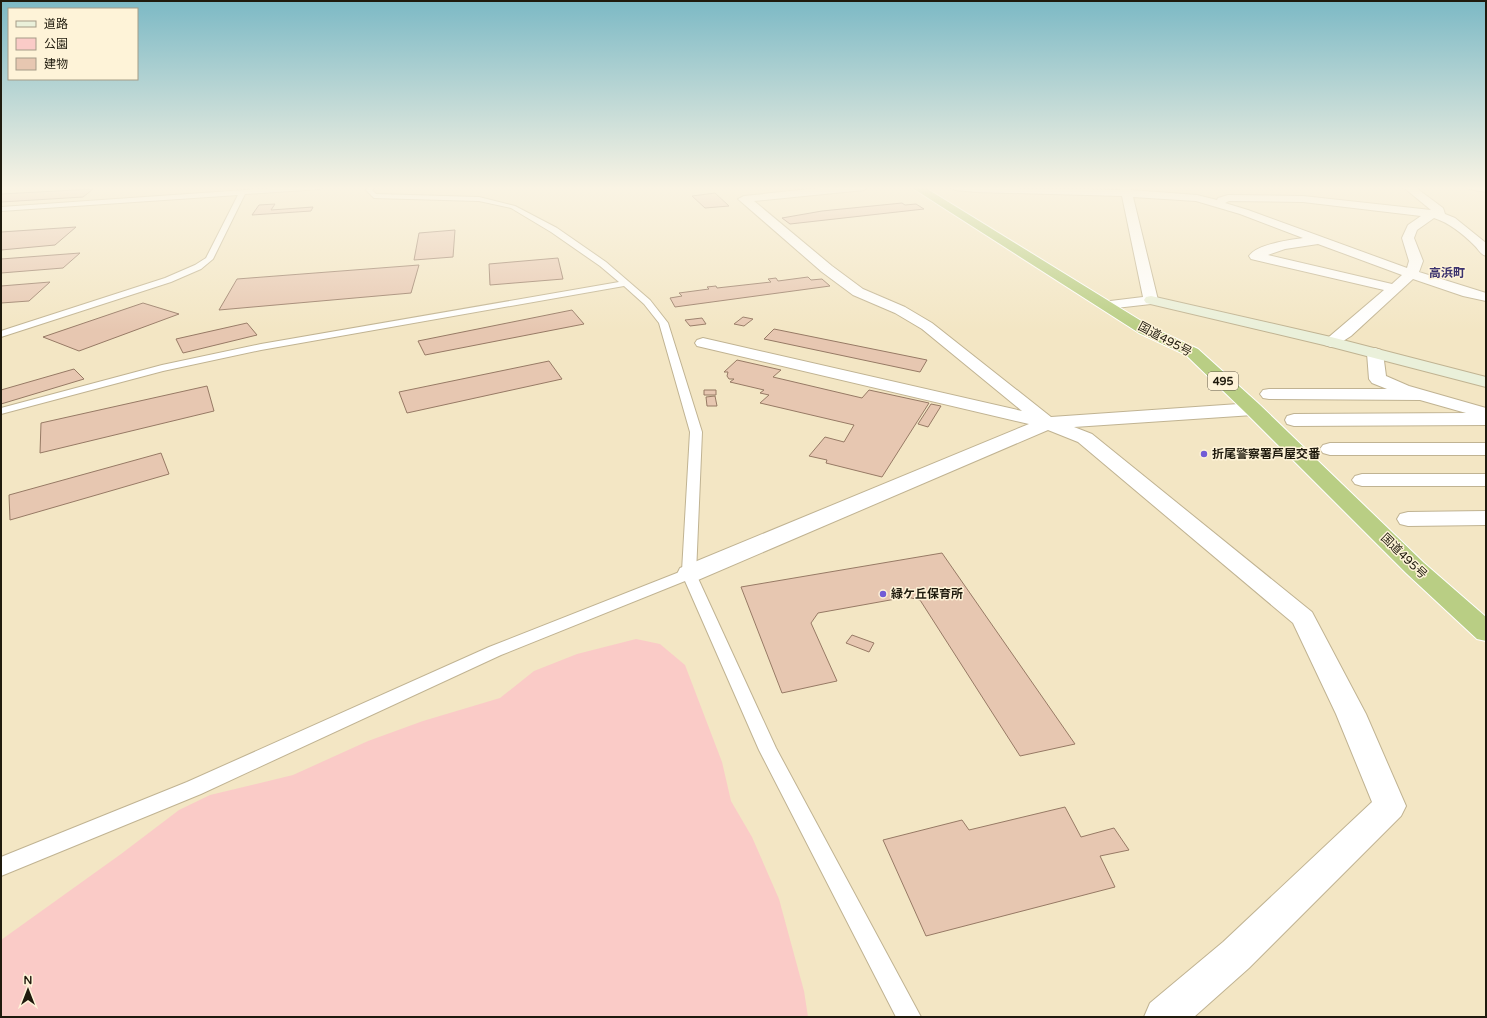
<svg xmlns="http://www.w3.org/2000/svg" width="1487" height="1018" font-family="'Varela Round','Noto Sans JP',sans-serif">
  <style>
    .green { fill: #facbc7 }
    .building { fill: #e7c7b1; stroke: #977a65 }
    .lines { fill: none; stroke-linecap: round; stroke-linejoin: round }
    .lane-casing { stroke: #c0b392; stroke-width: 2 }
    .street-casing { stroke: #c0b392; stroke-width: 2 }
    .secondary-casing { stroke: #c0b392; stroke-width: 2 }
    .highway-casing { stroke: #fff; stroke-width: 2 }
    .lane { fill: #fff; fill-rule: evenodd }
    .street { fill: #fff; fill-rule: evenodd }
    .secondary { fill: #eaf0da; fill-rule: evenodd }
    .highway { fill: #b9ce84; fill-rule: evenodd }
    .poi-dot { fill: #725cd6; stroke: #fef3d8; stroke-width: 1.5 }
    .labels { text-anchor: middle; stroke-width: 3; stroke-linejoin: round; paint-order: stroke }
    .shield { fill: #fef3d8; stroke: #625b4a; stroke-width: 1 }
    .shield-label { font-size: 11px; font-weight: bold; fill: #1f1a0d }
    .far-quarter-label { font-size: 12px; font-weight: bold; fill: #3b326e; stroke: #fef3d8 }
    .street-label { font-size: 12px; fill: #1f1a0d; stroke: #fef3d8 }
    .poi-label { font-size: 12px; font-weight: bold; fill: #1f1a0d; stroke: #fef3d8; text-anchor: start }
  </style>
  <rect width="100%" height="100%" fill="#f3e6c4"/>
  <path class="green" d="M636,639L660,644L685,665L722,762L731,801L752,837L779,899L804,991L808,1017H1V940L121,854L179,810L210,795L293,775L368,741L423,721L500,698L534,671L577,654Z"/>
  <path class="building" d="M93,189L83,197L1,202V194Z
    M715,193L729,206L705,208L692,196Z
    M902,203L905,205L916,204L924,209L790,224L782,218L822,211Z
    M275,204L271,210L313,207L311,211L252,215L259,205Z
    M76,227L55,245L1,250V232Z
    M455,230L453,257L414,260L419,233Z
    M80,253L63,268L1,273V259Z
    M558,258L563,279L490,285L489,264Z
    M419,265L411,293L219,310L237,279Z
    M808,277L811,280L822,279L830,286L675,307L670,298L682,296L679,293L709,289L707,287L716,286L717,288L771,282L768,279L776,278L778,281Z
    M50,282L29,301L1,303V286Z
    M143,303L179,314L79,351L43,337Z
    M572,310L584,324L425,355L418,341Z
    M743,317L753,319L744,326L734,324Z
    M702,318L706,324L690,326L685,320Z
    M247,323L257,335L183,353L176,339Z
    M774,329L927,360L920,372L764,339Z
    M737,360L781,370L773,377L862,398L869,390L929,403L882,477L826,463L827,460L809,456L825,437L844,442L854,425L760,403L769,395L760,393L764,390L730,382L734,379H729L727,376L728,372H724Z
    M549,361L562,379L407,413L399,392Z
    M74,369L84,379L1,404V390Z
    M207,386L214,411L40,453L41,423Z
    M704,390H716V395H704Z
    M715,396L717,406H707L706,397Z
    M931,404L941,406L928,427L918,424Z
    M161,453L169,474L10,520L9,495Z
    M942,553L1075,744L1020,756L920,600L907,597L818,613L811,623L837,681L782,693L741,587Z
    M852,635L874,643L869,652L846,643Z
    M1065,807L1081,837L1114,828L1129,850L1100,856L1115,887L926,936L883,840L962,820L969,830Z"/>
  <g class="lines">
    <defs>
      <path id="lane" d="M288,187H323L320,189L245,194L213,259L201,269L171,282L1,337V331L165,278L195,265L206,258L238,195L1,211V207Z
        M368,187H375L372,190L376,194L479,197L515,206L557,228L606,262L650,300L668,323L702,432L696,574L776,748L921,1017H896L759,750L685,581L501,655L201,794L1,876V857L187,782L489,647L682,571L690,432L659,323L644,304L624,286L261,350L163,371L1,414V408L162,365L261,344L619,282L600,266L551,232L511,208L479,201L374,198L366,190Z"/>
      <path id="street" d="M829,187H869L864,190L754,201L832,266L863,289L905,307L932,323L1051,417L1253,403L1260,405L1262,409L1260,413L1253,415L1074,427L1092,434L1312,612L1366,714L1406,806L1401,816L1249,968L1194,1017H1144L1150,1003L1223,942L1372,802L1336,714L1293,623L1078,442L1048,430L698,580L689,582L680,580L677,574L680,568L1029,424L697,346L695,343L697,340L703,338L1022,411L922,329L895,313L853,295L822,272L738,199L744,196Z
        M950,187L1120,190V187H1130L1131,190L1197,195L1217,200L1218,198L1228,195L1303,196L1431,210L1403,187H1415L1443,208L1445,214L1455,218L1486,243V256C1480,254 1479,250 1475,246C1463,234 1450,223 1434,218L1417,230L1414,238L1423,261L1419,272L1486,293V301L1463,296L1413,279L1351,336L1337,345L1331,347L1325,345L1323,342L1384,290L1251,259L1249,256C1257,244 1290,240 1303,238L1240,214L1196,201L1133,197L1158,300L1156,303L1151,304L1107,309L1102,308L1100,305L1102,302L1143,297L1122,196L976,192L955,190ZM1229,201L1303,202L1421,216L1408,225L1402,238L1409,261L1407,268L1248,210L1225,203ZM1318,244L1402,275L1392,284L1268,255L1285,249Z
        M1468,187H1486V192L1469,189Z
        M1375,348L1381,350L1383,353L1386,376L1409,386L1486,408V425L1294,426L1287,424L1285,420L1287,416L1294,414L1466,413L1420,400L1269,399L1263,398L1260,394L1263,390L1269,389H1387L1372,383L1369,379L1367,353L1369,350Z
        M1330,443H1486V455H1330L1323,453L1320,449L1323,445Z
        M1362,474H1486V486H1362L1355,484L1352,480L1355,476Z
        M1486,511V525L1408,526L1400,524L1397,519L1400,514L1408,512Z"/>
      <path id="secondary" d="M1151,296L1331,337L1486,377V387L1328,346L1146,303L1144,300L1146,297Z"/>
      <path id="highway" d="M911,187H924L1151,327L1198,349L1260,405L1424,563L1486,617V641L1477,639L1406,573L1246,413L1186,355L1139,333Z"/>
    </defs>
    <use href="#lane" class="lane-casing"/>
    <use href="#street" class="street-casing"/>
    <use href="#secondary" class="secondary-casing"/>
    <use href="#highway" class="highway-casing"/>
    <use href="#lane" class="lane"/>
    <use href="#street" class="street"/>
    <use href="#secondary" class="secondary"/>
    <use href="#highway" class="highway"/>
  </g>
  <linearGradient id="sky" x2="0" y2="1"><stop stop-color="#7cb9c5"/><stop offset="0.57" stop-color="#faf4e4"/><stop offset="1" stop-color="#faf4e4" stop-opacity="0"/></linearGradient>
  <rect width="1487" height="330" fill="url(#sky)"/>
  <g class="poi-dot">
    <circle cx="1204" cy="454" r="4"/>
    <circle cx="883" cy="594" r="4"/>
  </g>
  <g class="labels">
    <rect class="shield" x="1208" y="372" width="30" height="18" rx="3"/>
    <g class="shield-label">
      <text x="1223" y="385">495</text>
    </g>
    <g class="far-quarter-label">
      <text x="1447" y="277">高浜町</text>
    </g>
    <g class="street-label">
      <text transform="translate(1165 339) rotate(28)" y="4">国道495号</text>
      <text transform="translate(1404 556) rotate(44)" y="4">国道495号</text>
    </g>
    <g class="poi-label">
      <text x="1212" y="458">折尾警察署芦屋交番</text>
      <text x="891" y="598">緑ケ丘保育所</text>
    </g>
  </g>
  <rect width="1487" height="1018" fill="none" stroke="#1f1a0d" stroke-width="4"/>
  <rect x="8" y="8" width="130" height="72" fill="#fef3d8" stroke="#a59c87"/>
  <rect x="16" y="21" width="20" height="6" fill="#eaf0da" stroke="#a59c87"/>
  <text x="44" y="28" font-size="12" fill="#1f1a0d">道路</text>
  <rect x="16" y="38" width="20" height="12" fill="#facbc7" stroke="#a59c87"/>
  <text x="44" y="48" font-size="12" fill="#1f1a0d">公園</text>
  <rect x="16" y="58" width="20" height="12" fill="#e7c7b1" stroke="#a59c87"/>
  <text x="44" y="68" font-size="12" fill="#1f1a0d">建物</text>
  <g transform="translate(28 990)" stroke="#fef3d8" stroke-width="3" paint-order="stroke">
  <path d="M0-3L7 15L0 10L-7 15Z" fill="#1f1a0d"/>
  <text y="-6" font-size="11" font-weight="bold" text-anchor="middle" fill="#1f1a0d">N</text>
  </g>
</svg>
